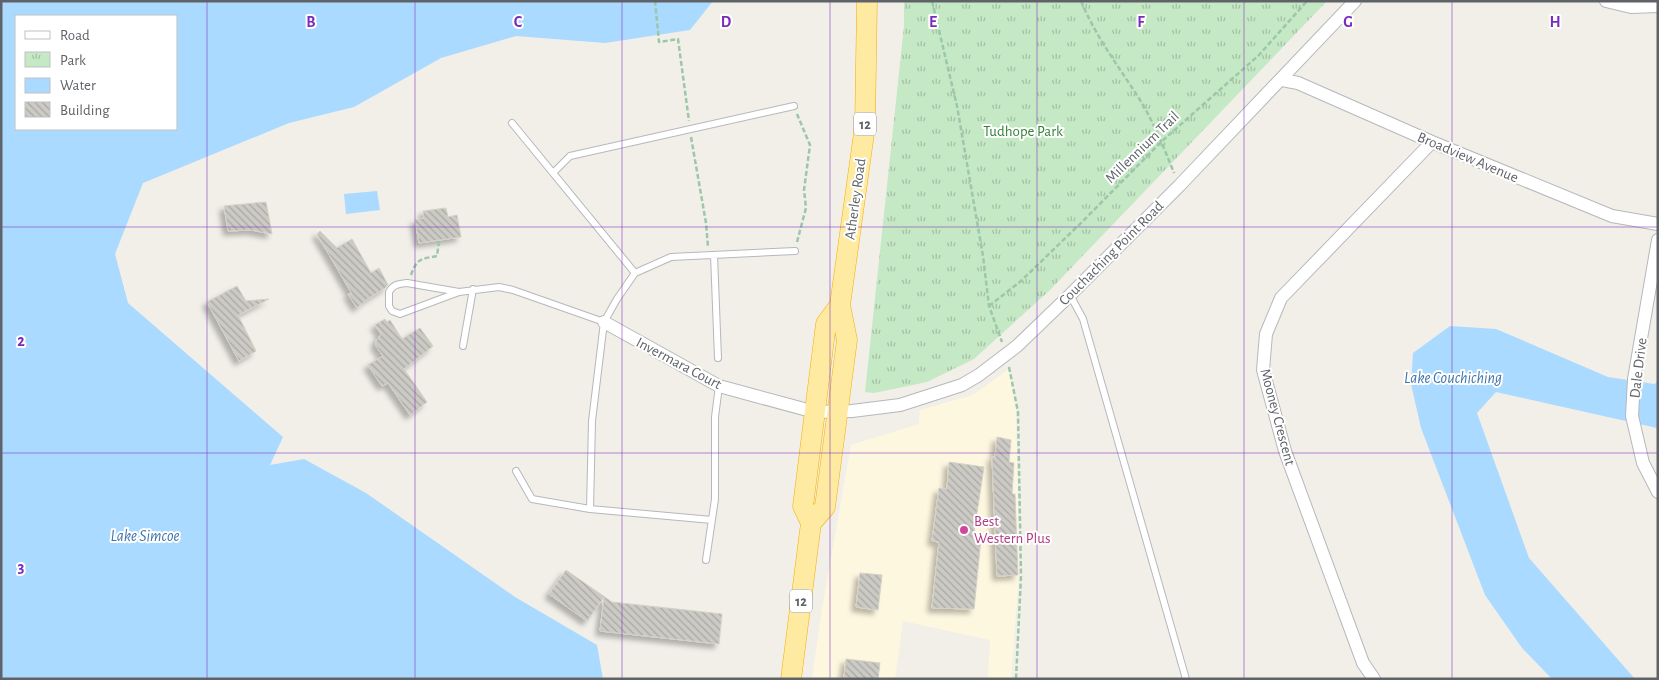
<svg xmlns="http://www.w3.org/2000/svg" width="1659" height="680" font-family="'Alegreya Sans',sans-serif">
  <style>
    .commercial { fill: #fef7e0 }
    .park { fill: url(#park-tufts) }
    .water { fill: #aadaff; fill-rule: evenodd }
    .building { fill: url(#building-back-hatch); stroke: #d6d1c6; filter: url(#shadow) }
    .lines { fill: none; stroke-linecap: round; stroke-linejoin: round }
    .service-casing { stroke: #b5b8bc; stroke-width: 8 }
    .minor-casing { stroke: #b5b8bc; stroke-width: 14 }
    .trunk-casing { stroke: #f9ab00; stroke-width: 21 }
    .path { stroke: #9cc7a9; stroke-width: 2.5; stroke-dasharray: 5 2.5; stroke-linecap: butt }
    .service { stroke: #fff; stroke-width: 6 }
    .minor { stroke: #fff; stroke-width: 12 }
    .trunk { stroke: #feeaa1; stroke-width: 20 }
    .grid { fill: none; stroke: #7b2cbf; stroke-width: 1; stroke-opacity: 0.55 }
    .hotel-dot { fill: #d1479c; stroke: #fff; stroke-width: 2 }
    .labels { text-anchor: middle; stroke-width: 4; stroke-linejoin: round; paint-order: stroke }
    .shield { fill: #fff; stroke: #8f9295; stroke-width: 1 }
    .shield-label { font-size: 14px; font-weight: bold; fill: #5f6368 }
    .park-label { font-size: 15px; fill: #348238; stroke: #fff }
    .street-label { font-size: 15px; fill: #5f6368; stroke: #fff }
    .hotel-label { font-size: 15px; fill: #b23c85; stroke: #fff; text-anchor: start }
    .water-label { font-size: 16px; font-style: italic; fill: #4174aa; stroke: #fff }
    .grid-label { font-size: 16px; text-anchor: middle; font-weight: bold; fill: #7b2cbf; stroke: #fff; stroke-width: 4; stroke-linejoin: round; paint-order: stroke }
  </style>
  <defs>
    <pattern id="park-tufts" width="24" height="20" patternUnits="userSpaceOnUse" patternTransform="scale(1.25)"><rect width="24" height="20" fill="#c5e8c5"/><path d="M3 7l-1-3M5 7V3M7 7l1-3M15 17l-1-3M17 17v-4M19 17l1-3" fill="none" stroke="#a3c0a4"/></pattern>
    <pattern id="building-back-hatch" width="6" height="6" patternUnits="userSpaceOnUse" patternTransform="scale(1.25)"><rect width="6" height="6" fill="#cccac5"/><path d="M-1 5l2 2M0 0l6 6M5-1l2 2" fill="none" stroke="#a9a8a4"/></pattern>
    <filter id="shadow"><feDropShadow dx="-4.5" dy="4.5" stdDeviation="2.5" flood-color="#0004"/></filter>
  </defs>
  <rect width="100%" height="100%" fill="#f1efe8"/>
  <path class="commercial" d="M1009,369L1016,406L1019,575L1011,679H988L990,640L903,621L895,679H812L822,609L851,445L919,424L920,410L973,395Z"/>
  <path class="park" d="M904,1H1327L1050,290L974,359L927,382L874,393L865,392L904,26Z"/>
  <path class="water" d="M1,1H713L690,30L605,43L516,36L441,58L354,107L289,123L143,183L115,254L128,303L283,437L270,465L304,459L366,493L515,597L597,645L603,679H1ZM16,16H176V129H16Z
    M377,191L380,210L346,214L344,194Z
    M1450,326L1496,329L1608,377L1654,384L1658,382L1657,428L1496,392L1477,413L1529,558L1635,679H1552L1522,648L1485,595L1421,428L1411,384L1413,353Z"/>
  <path class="building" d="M266,202L272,234L251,230L228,231L224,206Z
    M446,208L448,217L457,215L461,237L419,243L415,220L424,218L423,211Z
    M320,231L337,248L352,239L371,273L379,268L388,285L385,288L366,300L357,308L348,294H352L317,234Z
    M237,286L246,301L269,299L238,315L256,351L239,361L207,302Z
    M385,319L387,322L390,320L402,339L420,328L433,346L404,369L427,402L410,415L388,383L382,386L368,365L383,356L376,346V341L381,334L375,325Z
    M997,437L1011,440L1009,462L1014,463L1012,494H1015L1018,575L997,576L992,457H995Z
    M949,462L984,467L973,539H981L974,609L932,608L939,542L932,541L939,488L947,489Z
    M566,570L612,602L722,614L719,644L600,631L604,597L587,621L549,594Z
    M860,573L882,575L878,610L856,607Z
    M846,659L880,663L878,679L844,678Z"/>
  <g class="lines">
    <defs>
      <path id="service" d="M512,123L635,273
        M554,172L570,156L794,106
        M714,255L718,358
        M459,292L400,314L392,311L389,306V292C393,284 399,284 407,283L459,292L499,287L513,290L604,322
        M1070,295L1083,319L1186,679
        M463,346L473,289
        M516,471L532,499L590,509L712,520
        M590,509L592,421L604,322L617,299L635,273L671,257L795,251
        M706,560L715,499V417L719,386"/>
      <path id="minor" d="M1606,1L1631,7L1658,6
        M1282,80L1298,83L1432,142L1612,216L1658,224
        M1658,240L1634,379L1632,416L1643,463L1658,492
        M604,322L719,386L815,412L852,411L900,405L962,385L979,375L1017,346L1070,295L1179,186L1355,1
        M1374,679L1363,663L1285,451L1263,370L1266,334L1281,298L1432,142"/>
      <path id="trunk" d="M811,523L803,506L826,324L840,305
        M791,679L811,523L825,507L847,340L840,305L865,126L867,1"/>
    </defs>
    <use href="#service" class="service-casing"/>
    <use href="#minor" class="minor-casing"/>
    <use href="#trunk" class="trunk-casing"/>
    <path class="path" d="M655,1L659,42L678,39L689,121
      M932,1L957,106L983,256L989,306L1002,342
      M1081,1C1096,37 1119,67 1140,100C1154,123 1164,148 1174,173
      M691,137L706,223L708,247
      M797,242L806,208L804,190L810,145L797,114
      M411,275C417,258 421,259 437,256L439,241
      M989,306L1021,281L1084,220L1161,142L1259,55L1307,1
      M1009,367L1018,412L1021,576L1016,679"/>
    <use href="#service" class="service"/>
    <use href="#minor" class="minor"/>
    <use href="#trunk" class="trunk"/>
  </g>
  <path class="grid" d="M207,1V679M415,1V679M622,1V679M830,1V679M1037,1V679M1244,1V679M1452,1V679M1,227H1658M1,453H1658"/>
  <circle class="hotel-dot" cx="964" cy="530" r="5"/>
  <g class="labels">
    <g class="shield">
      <rect x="854" y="112.5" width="22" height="23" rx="4"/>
      <rect x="790" y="589.5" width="22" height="23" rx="4"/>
    </g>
    <g class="shield-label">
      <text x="865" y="129">12</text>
      <text x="801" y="606">12</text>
    </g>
    <g class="park-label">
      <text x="1023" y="136">Tudhope Park</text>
    </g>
    <g class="street-label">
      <text transform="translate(1142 147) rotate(-44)" y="5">Millennium Trail</text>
      <text transform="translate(1468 157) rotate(23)" y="5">Broadview Avenue</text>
      <text transform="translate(855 199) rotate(-82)" y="5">Atherley Road</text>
      <text transform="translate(1111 253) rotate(-45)" y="5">Couchaching Point Road</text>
      <text transform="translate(679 363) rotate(28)" y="5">Invermara Court</text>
      <text transform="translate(1638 368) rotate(-83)" y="5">Dale Drive</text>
      <text transform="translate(1278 417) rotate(75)" y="5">Mooney Crescent</text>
    </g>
    <g class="hotel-label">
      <text x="974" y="526">Best<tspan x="974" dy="17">Western Plus</tspan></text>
    </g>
    <g class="water-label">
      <text x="1453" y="383">Lake Couchiching</text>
      <text x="145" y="541">Lake Simcoe</text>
    </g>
  </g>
  <g class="grid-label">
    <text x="311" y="27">B</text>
    <text x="518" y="27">C</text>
    <text x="726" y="27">D</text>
    <text x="933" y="27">E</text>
    <text x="1141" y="27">F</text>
    <text x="1348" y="27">G</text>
    <text x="1555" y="27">H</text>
    <text x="21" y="346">2</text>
    <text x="21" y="572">3</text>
  </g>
  <rect width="1659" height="680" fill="none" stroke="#5f6368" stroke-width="5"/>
  <rect x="15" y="15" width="162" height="115" fill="#ffffff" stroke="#bfc1c3"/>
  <rect x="25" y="31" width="25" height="8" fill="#ffffff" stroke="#bfc1c3"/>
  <text x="60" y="40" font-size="15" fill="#5f6368">Road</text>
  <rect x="25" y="52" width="25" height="15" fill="url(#park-tufts)" stroke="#bfc1c3"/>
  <text x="60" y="65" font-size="15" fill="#5f6368">Park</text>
  <rect x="25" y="78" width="25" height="15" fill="#aadaff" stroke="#bfc1c3"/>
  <text x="60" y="90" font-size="15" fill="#5f6368">Water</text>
  <rect x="25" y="102" width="25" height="15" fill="url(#building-back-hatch)" stroke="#bfc1c3"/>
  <text x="60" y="115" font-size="15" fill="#5f6368">Building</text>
</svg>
